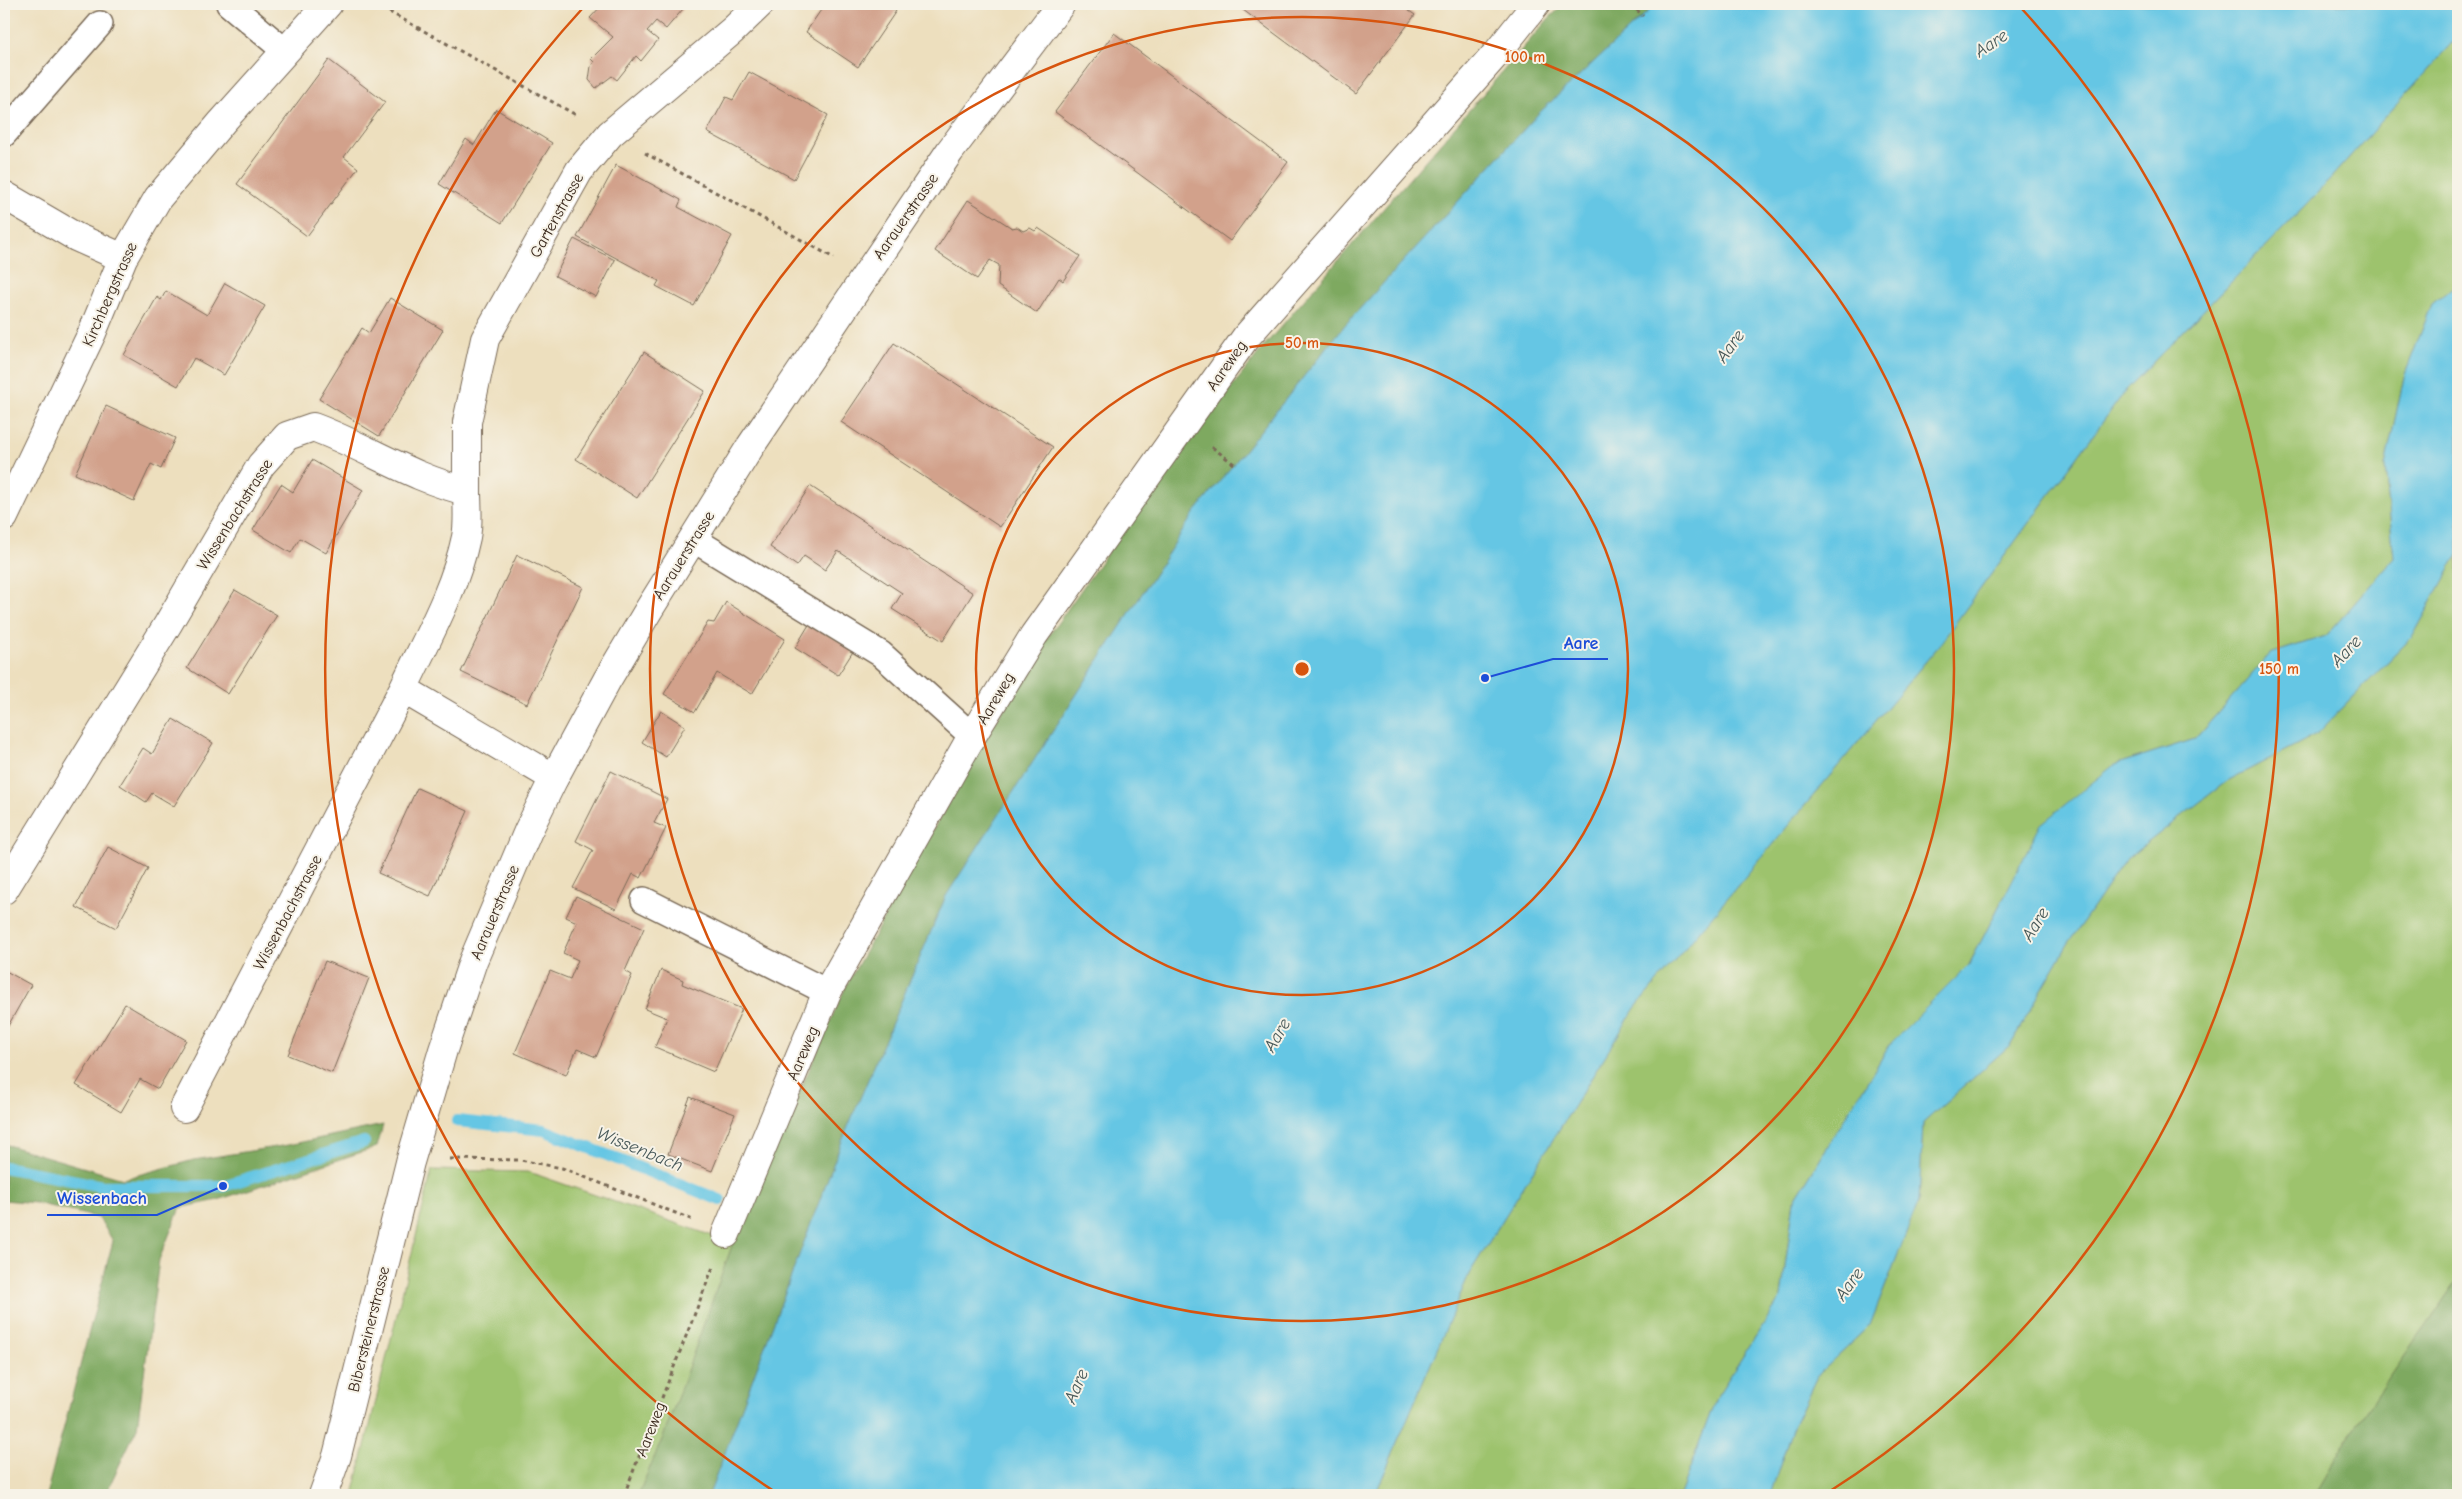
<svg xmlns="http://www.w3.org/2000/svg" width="2462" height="1499" font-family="'Comic Neue',sans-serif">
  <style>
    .green { fill: #9dc36d; stroke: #6c7646 }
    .forest { fill: #7ea960; stroke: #5c6a3f }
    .water { fill: #65c6e4; stroke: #507881 }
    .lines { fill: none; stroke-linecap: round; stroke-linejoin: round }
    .stream { stroke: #65c6e4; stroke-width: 12 }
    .building { fill: #d2a18b }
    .lane-casing { stroke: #796956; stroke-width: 28 }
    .street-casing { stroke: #796956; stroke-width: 30 }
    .secondary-casing { stroke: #796956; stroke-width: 30 }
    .path { stroke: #796956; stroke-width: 3; stroke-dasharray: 4 4; stroke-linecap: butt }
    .lane { stroke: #fff; stroke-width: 25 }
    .street { stroke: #fff; stroke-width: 28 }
    .secondary { stroke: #fff; stroke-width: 28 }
    .ring { fill: none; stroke: #d7540e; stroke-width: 2.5 }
    .labels { text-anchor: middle; stroke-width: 4; stroke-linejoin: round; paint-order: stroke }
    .street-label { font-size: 16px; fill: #3b2a1e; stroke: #f7f3e8 }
    .water-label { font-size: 18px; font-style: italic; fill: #485959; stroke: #f7f3e8 }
    .centre { fill: #d7540e; stroke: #f7f3e8; stroke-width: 2.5 }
    .ring-label { font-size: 15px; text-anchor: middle; font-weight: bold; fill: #d7540e; stroke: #f7f3e8; stroke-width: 4; stroke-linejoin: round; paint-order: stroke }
    .leader { fill: none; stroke: #1d4ed8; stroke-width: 2 }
    .callout-dot { fill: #1d4ed8; stroke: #f7f3e8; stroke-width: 2 }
    .callout-label { font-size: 18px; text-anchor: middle; font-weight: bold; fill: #1d4ed8; stroke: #f7f3e8; stroke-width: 4; stroke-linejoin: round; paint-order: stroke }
  </style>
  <rect width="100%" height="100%" fill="#f7f3e8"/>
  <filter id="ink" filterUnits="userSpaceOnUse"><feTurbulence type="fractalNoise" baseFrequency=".02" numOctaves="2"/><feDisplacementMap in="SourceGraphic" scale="10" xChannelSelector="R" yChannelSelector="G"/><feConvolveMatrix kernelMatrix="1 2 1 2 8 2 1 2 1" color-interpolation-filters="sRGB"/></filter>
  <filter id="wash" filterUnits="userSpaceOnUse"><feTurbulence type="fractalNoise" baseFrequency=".0096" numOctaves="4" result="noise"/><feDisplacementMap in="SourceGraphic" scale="20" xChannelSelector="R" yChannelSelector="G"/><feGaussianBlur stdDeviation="1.12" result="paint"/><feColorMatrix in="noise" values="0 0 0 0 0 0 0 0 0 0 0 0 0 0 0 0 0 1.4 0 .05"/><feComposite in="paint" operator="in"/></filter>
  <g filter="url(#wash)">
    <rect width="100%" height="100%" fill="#eddfbe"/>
    <path class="green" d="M2458,36V283L2432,304L2404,377L2385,466L2394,558L2326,636L2270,654L2195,739L2114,765L2003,898L1969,965L1891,1043L1794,1201L1781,1297L1716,1398L1680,1495H1375L1469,1274L1635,1008L1937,648L2126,390L2309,202Z
      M2458,554V1279L2348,1438L2315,1495H1770L1792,1429L1818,1374L1870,1325L1919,1201L1923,1123L2010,1045L2068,944L2125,860L2227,781L2317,734L2413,636Z
      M432,1170L529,1172L733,1243L664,1435L638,1495H353Z"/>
    <path class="forest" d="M1565,4H1656L1539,113L1345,325L1193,515L946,896L842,1141L709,1495H638L664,1435L733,1243L846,986L976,753L1045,641L1143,502L1264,346L1550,17Z
      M383,1125L377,1147L218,1200L180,1208L159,1260L137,1428L105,1495H46L113,1241L99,1218L36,1203L4,1200V1144L123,1179L194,1160L288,1145Z
      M2458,1279V1495H2315L2348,1438Z"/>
    <path class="water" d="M1656,4H2458V36L2309,202L2126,390L1937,648L1635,1008L1469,1274L1375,1495H709L842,1141L946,896L1193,515L1345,325L1539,113Z
      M2458,283V554L2413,636L2317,734L2227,781L2125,860L2068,944L2010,1045L1923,1123L1919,1201L1870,1325L1818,1374L1792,1429L1770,1495H1680L1716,1398L1781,1297L1794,1201L1891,1043L1969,965L2041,824L2114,765L2195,739L2270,654L2326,636L2394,558L2385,466L2404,377L2432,304Z"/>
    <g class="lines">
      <path class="stream" d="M457,1121L544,1130L720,1200
        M4,1167L102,1186H223L364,1142"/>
    </g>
    <g id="blocks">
      <path class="building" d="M603,4H676L683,9L666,29L656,21L647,31L658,40L641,61L636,56L617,80L612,76L596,88L589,80L591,66L594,62L591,59L613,37L590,18Z
        M825,4H885L896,11L858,67L806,32Z
        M1235,4H1399L1415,15L1356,94Z
        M1114,33L1288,162L1230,241L1055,112Z
        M329,60L385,102L344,157L358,168L307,236L237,184Z
        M749,72L828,115L794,179L707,132L726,97L733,100Z
        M496,109L552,143L502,223L439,184L466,139L474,145Z
        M616,165L681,200L678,207L732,236L694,306L656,286L659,281L577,237Z
        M968,200L1012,228L1017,227L1023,231L1030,228L1035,231L1038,228L1080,256L1063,281L1059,278L1037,313L998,286L999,265L990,260L977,279L935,251Z
        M574,239L615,260L596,297L555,276Z
        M225,283L265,306L224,375L194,358L178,386L124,355L157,297L161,300L166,291L207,315Z
        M390,298L443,330L379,436L319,399L362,328L369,333Z
        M894,343L1053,447L1000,527L841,422Z
        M644,352L705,391L637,498L576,459Z
        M106,406L175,438L161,469L151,464L134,501L75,474Z
        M312,460L363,490L326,553L300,538L291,553L253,530L281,484L293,492Z
        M810,486L973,593L943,641L892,609L902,593L838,551L825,570L804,556L797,566L770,547Z
        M517,555L583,587L527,704L461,672Z
        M235,590L277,615L228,694L187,668Z
        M726,602L785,639L752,694L717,673L695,712L664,694L708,622L714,623Z
        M810,623L854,650L838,675L795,648Z
        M661,711L685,726L666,757L642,742Z
        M173,719L213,743L174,806L152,793L146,802L120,785L143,748L152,754Z
        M611,771L667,799L654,823L666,828L641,878L633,874L616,909L573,888L593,850L576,841Z
        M417,788L468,811L430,896L378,873Z
        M108,847L148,868L116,928L76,907Z
        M576,896L644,928L625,971L632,975L596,1057L577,1049L566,1075L515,1053L550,971L570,979L578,960L563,953L577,922L566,917Z
        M325,961L369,978L332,1073L288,1055Z
        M4,970L31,985L4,1033Z
        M661,970L683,980L682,984L742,1009L714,1072L655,1047L667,1018L645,1009Z
        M125,1004L186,1040L158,1089L140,1079L121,1112L76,1085Z
        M690,1097L735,1114L712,1171L668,1154Z"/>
    </g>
  </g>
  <g filter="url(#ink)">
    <use href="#blocks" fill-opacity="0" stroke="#796956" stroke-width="1"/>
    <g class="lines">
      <defs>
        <path id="lane" d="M229,4L285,51
          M4,134L100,24
          M693,539L881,654L972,736
          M644,900L827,992"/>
        <path id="street" d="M4,195L76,237L123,258
          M467,491V422L485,339L579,171L610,134L733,30L760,4
          M4,517L92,333L123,258L158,198L222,122L328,4
          M403,689L554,778
          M4,890L168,624L261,465L287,436L313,427C365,446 413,479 467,491C467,505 469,522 466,537C455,590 426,640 403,689L184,1108
          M726,1234L827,992L972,736L1034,635L1246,337L1496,54L1536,4"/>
        <path id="secondary" d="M323,1495L337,1456L410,1162L443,1050L473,961L528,831L554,778L607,680L648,611L750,447L950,151L1061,4"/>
      </defs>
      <use href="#lane" class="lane-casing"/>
      <use href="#street" class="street-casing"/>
      <use href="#secondary" class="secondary-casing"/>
      <path class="path" d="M375,4L578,116
        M1631,4L1643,16
        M645,153L834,258
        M1212,447L1234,464
        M450,1159L520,1160L562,1168L693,1220
        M624,1495L713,1267"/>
      <use href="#lane" class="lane"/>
      <use href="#street" class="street"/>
      <use href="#secondary" class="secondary"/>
    </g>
  </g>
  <g class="ring">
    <circle cx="1302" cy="669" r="326"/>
    <circle cx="1302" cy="669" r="652"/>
    <path d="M777 1493A977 977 0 0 1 582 9M2022 9A977 977 0 0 1 1827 1493"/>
  </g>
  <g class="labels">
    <g class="street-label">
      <text transform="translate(556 215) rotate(-61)" y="6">Gartenstrasse</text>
      <text transform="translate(905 216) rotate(-55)" y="6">Aarauerstrasse</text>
      <text transform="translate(109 294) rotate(-66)" y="6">Kirchbergstrasse</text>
      <text transform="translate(1226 365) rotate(-55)" y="6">Aareweg</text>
      <text transform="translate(234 514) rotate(-58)" y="6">Wissenbachstrasse</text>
      <text transform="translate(683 555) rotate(-58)" y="6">Aarauerstrasse</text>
      <text transform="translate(995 698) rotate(-59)" y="6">Aareweg</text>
      <text transform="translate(287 912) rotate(-62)" y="6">Wissenbachstrasse</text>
      <text transform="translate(494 912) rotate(-67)" y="6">Aarauerstrasse</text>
      <text transform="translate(802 1053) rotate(-67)" y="6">Aareweg</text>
      <text transform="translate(368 1329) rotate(-76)" y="6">Bibersteinerstrasse</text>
      <text transform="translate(650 1429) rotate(-69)" y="6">Aareweg</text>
    </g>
    <g class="water-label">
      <text transform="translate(1991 43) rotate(-33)" y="6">Aare</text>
      <text transform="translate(1730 346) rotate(-54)" y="6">Aare</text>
      <text transform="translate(2346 651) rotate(-47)" y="6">Aare</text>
      <text transform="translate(2035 924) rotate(-58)" y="6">Aare</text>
      <text transform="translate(1277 1035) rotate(-60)" y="6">Aare</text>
      <text transform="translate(640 1149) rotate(22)" y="6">Wissenbach</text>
      <text transform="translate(1849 1284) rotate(-54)" y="6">Aare</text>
      <text transform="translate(1076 1386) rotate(-67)" y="6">Aare</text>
    </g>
  </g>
  <circle cx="1302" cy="669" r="8" class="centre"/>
  <g class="ring-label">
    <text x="1525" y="62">100 m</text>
    <text x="1302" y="348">50 m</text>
    <text x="2279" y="674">150 m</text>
  </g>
  <path class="leader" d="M1485 678L1553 659H1608M223 1186L157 1215H47"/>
  <g class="callout-dot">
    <circle cx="1485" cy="678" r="5"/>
    <circle cx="223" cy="1186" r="5"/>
  </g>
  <g class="callout-label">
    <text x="1581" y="649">Aare</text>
    <text x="102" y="1204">Wissenbach</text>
  </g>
  <rect width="2462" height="1499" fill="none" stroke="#f7f3e8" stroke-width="20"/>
</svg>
